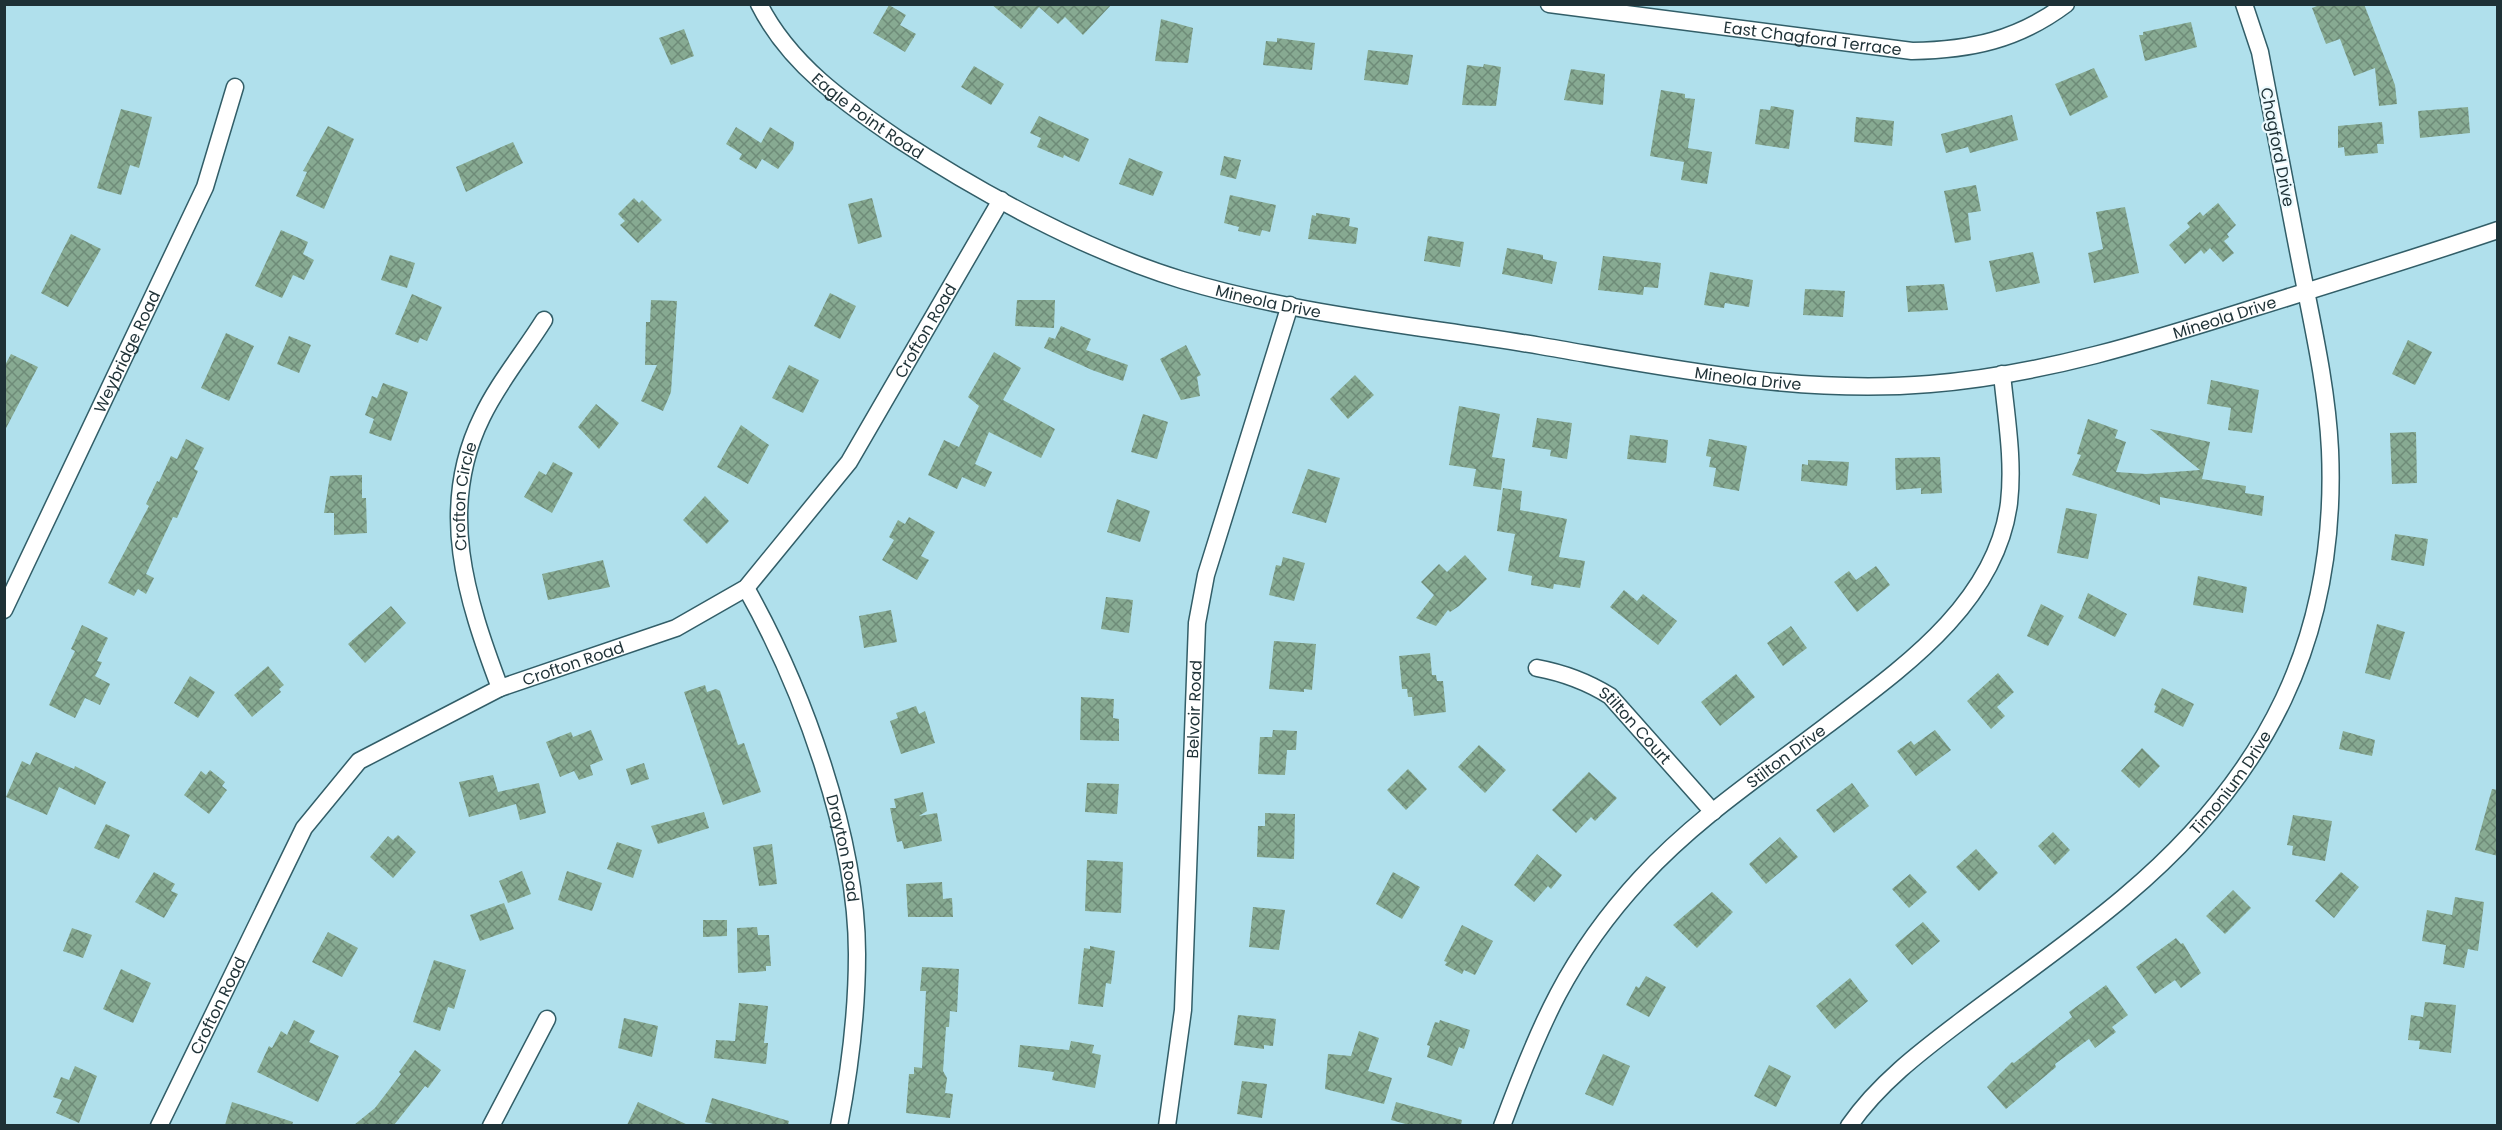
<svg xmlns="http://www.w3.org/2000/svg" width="2502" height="1130" font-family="Poppins,sans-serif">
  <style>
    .building { fill: url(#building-cross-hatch) }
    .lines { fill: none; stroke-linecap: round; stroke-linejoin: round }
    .minor-casing { stroke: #325e68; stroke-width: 19 }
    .minor { stroke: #fff; stroke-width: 16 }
    .labels { text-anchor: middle; stroke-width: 4.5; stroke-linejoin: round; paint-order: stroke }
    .street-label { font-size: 16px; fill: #1e3136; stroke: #ecfafe }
  </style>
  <defs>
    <pattern id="building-cross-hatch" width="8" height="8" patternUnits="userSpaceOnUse" patternTransform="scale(1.5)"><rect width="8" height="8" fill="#87aa92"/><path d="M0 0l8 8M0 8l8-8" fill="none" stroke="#6e8b78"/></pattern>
  </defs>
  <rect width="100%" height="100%" fill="#b0e0ec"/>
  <path class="building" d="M991,4H1112L1083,35L1065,17L1058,24L1039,7L1021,29Z
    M2322,4H2364L2395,85L2397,104L2379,106L2375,68L2354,76L2340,39L2326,44L2312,8Z
    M889,5L906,15L900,25L916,34L905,52L873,33Z
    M1161,19L1193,28L1188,63L1155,61Z
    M2191,22L2197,47L2145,61L2139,35H2143V32Z
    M684,29L694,56L671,65L659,38Z
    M1277,38L1315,43L1312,70L1263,65L1266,41L1277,42Z
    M1368,50L1413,55L1408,85L1364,80Z
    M1484,64L1501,67L1496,106L1462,105L1467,65L1483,67Z
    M974,66L1004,84L991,105L961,87Z
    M2094,68L2108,97L2070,116L2055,84Z
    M1571,69L1605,74L1603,105L1564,100Z
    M1661,90L1685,94V98L1695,99L1688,148L1712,152L1707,184L1681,180L1684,162L1650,156Z
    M1771,106L1794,110L1789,149L1755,144L1760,109L1770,110Z
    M2468,107L2470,133L2420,138L2418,111Z
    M121,109L152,117L139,168L130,165L121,195L97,188Z
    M2012,115L2018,140L1970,153L1968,147L1946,153L1941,134Z
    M1039,116L1089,139L1079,162L1064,155L1063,158L1037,147L1041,138L1030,133Z
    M1856,117L1894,121L1892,146L1854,142Z
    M2382,122L2384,144H2377L2378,153L2345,156L2344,147L2338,148V126Z
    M328,126L354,139L324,209L296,196L307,172L303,171Z
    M736,127L761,143L770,127L794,142L793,149L778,169L762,159L756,169L739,159L742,154L726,144Z
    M513,142L523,163L466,192L456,167Z
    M1224,156L1241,160L1236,179L1220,175Z
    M1129,158L1163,172L1153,196L1119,184Z
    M1976,185L1981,211L1968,213L1971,240L1955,243L1944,191Z
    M1230,195L1276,205L1270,232L1262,230L1260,236L1238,231L1239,227L1224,223Z
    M634,198L639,203L642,200L662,220L638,243L620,225L625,221L618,214Z
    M872,198L882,237L858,244L848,204Z
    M2218,203L2236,225L2227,234L2229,237L2224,241L2234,253L2223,262L2210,248L2204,254L2201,250L2185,264L2169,245L2190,227L2187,223L2200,212L2203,216Z
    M2125,207L2139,273L2094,283L2088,253L2103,249L2096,212Z
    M1316,213L1350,218L1349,226L1358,228L1356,244L1308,239L1312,215L1316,216Z
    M281,230L308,242L303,254L314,260L304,280L293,275L282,298L255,286Z
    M71,234L101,249L68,307L41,293Z
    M1428,236L1464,242L1460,267L1424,261Z
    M1507,248L1543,255V259L1557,262L1552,284L1502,274Z
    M2033,252L2040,283L1996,292L1989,261Z
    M390,255L415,263L407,288L381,280Z
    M1603,256L1661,263L1658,288L1644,287L1643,295L1598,290Z
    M1710,272L1753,280L1749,307L1725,303L1724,308L1704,305Z
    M1944,284L1948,310L1908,312L1906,286Z
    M1805,289L1845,291L1843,317L1803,315Z
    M830,293L856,306L840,339L814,326Z
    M412,294L442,307L427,341L420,338L418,343L395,334Z
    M651,300L677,301L671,392L663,411L641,401L657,365H645L646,322H650Z
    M1017,300H1055L1054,328L1015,326Z
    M1061,326L1091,339L1086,350L1128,365L1123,381L1092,370L1044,348L1049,337L1055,339Z
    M226,333L254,346L229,401L201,388Z
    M289,336L311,345L299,373L277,364Z
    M2408,340L2432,352L2415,385L2392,374Z
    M1186,345L1201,375L1197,377L1200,396L1181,400L1160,359Z
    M994,352L1021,368L1003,400L1055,429L1041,458L989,432L975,464L992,472L985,487L962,477L957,489L928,475L944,440L959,447L979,406L968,397Z
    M11,354L38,367L4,432V367Z
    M789,365L819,380L803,413L772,398Z
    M1355,375L1374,395L1348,419L1330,399Z
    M2211,380L2259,390L2252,433L2228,430L2231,408L2207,404Z
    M383,383L408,392L391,441L369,433L374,419L365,415L372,396L377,398Z
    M596,404L619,423L599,449L578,427Z
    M1459,406L1500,414L1492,457L1505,459L1501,490L1473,486L1476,469L1449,465Z
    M1143,414L1168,422L1157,459L1131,452Z
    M1537,418L1572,423L1567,459L1550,456L1551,450L1532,447Z
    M2088,419L2118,430L2115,438L2126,442L2116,472L2146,474L2200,470L2150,429L2210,442L2202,479L2246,486L2245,493L2264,496L2262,516L2160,497V505L2072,475L2081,455L2077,454Z
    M741,425L769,445L748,484L717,467Z
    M2416,432L2417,483L2392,484L2390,433Z
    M1630,435L1668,440L1666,463L1627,459Z
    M186,439L204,448L194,469L198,471L177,518L173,517L146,574L154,578L146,594L138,589L134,596L108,583L149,506L146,504L157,481L159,482L171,456L177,459Z
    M1709,439L1747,446L1739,491L1713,486L1716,468L1709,467L1711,457L1706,456Z
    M1940,457L1942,493L1921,494V488L1896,490L1895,458Z
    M1808,460L1849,462L1847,486L1801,481L1802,464L1808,465Z
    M553,462L573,473L552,513L524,497L539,471L546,475Z
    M1308,469L1340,478L1326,523L1292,513Z
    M362,475V498H366L367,533L334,535V513H324L330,476Z
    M1503,488L1522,491L1520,510L1567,519L1559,557L1585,561L1580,588L1554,584L1553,589L1531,585L1532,576L1508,571L1515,534L1497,531Z
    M705,496L729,521L707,544L683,520Z
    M1117,499L1150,511L1140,542L1107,532Z
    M2066,508L2097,514L2088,559L2057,553Z
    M909,517L935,532L921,556L929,560L917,580L882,560L894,540L889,537L898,520L905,524Z
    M2395,534L2428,539L2424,566L2391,560Z
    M1465,555L1487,579L1459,606L1450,612L1448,610L1436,626L1416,618L1434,595L1421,582L1439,564L1447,572Z
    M1283,557L1305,563L1294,601L1269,595L1276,565L1281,566Z
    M603,560L610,587L548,600L542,574Z
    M1876,566L1890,585L1857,612L1834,582L1849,571L1856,580Z
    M2198,576L2247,587L2243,613L2193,605Z
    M1624,590L1637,601L1643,594L1677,621L1658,645L1610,607Z
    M2088,593L2127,614L2115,637L2078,618Z
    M1106,597L1133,600L1129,633L1101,629Z
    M2041,604L2064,616L2048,646L2027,636Z
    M391,606L406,623L365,663L348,644Z
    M891,610L897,642L864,648L859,616Z
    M2377,624L2405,632L2390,680L2365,673Z
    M82,625L108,638L97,661L102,662L95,676L110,684L100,705L85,698L75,718L49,705L75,651L71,649Z
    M1791,626L1807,648L1783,666L1767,643Z
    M1274,641L1316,644L1312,690L1304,689V692L1269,689Z
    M1430,653L1432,675H1436L1437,681H1443L1446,712L1414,716L1412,697H1408L1407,689H1402L1399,656Z
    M268,666L284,685L279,689L281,692L252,717L234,695Z
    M1998,673L2014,692L1997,707L2005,716L1991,729L1967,701Z
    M1736,674L1755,697L1720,726L1701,702Z
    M190,676L215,692L198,718L174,703Z
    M705,685L707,692L716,689L720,691L738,745L744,743L761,792L723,805L684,692Z
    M2162,688L2194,704L2183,727L2154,712L2156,706L2154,705Z
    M1081,697L1114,699L1113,718L1119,719V741L1080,740Z
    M916,706L919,714L925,711L935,743L901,754L890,721L898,718L896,713Z
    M591,730L603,760L590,765L593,775L579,780L574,771L560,777L546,742L571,732L573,737Z
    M1273,730L1297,731L1296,750H1287L1285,775L1258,774L1260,737H1272Z
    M1935,730L1951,750L1916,776L1897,751L1911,741L1914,745Z
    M2343,731L2375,740L2372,756L2339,749Z
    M1479,745L1506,770L1485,793L1458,767Z
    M2142,748L2160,766L2139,788L2121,771Z
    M36,752L74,769L75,766L106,782L95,805L59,787L47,815L6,797L22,761L30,765Z
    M644,763L649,779L631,785L626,769Z
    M1408,769L1427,789L1406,810L1387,790Z
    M210,770L225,782L222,786L227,790L209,814L184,795L201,771L206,775Z
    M1589,772L1617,798L1595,821L1591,817L1576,833L1552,810Z
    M493,775L498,792L539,783L546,813L520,820L516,804L469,817L459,782Z
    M1087,783L1119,784L1117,814L1085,812Z
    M1852,783L1869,806L1834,833L1816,810Z
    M2492,789L2498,790V856L2475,850Z
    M923,792L927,811L919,816L937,813L942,841L904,849L902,841L897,842L890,808H896L894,799Z
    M704,812L709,828L658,844L651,826Z
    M1265,813L1295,814L1294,859L1257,857L1258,826H1265Z
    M2293,815L2332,821L2325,861L2292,855L2293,846L2287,845Z
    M106,824L130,835L119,859L94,848Z
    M2053,832L2070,850L2055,865L2038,846Z
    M398,835L416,852L393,878L370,857L388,836L393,840Z
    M1780,837L1798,857L1766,884L1749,864Z
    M617,842L642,850L633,878L607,869Z
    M772,844L777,884L759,886L753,847Z
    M1976,849L1998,873L1979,891L1956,867Z
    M1537,854L1562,875L1551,889L1548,886L1534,902L1514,885Z
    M1087,860L1123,862L1121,913L1085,911Z
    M522,871L531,894L508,903L499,881Z
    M567,871L602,883L592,911L558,900Z
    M154,872L175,884L171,891L178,894L164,918L135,902Z
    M1393,872L1420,887L1402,919L1376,904Z
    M2341,872L2359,887L2334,918L2315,901Z
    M1910,874L1927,892L1909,908L1892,889Z
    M942,882L943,899L952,898L953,917H908L906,884Z
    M2233,890L2251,908L2225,934L2206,916Z
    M1712,892L1733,912L1697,948L1673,925Z
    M2455,897L2484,902L2478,951L2468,949L2464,968L2443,964L2446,945L2422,941L2427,910L2452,915Z
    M504,903L514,929L480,941L470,915Z
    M1253,907L1285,910L1279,950L1249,947Z
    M703,920H727V936L703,937Z
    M1923,922L1940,941L1912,965L1895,945Z
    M1462,925L1493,941L1475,975L1464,970L1462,974L1445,965L1447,962L1444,961Z
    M757,927L758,935H769L771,966H766V971L738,973L737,928Z
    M72,928L92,935L83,958L63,951Z
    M328,932L358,948L342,977L312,962Z
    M2176,938L2181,944L2183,943L2201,973L2181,988L2175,980L2155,994L2136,967Z
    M1090,946L1115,951L1111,984L1106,983L1103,1007L1078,1004L1084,948L1090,949Z
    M434,960L466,970L454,1009L448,1007L440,1031L413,1022Z
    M922,967L959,969L957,1012L950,1011L949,1027H946L943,1071L947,1078L945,1093L953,1094L950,1118L906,1113L909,1074H914V1067L922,1068L926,991H920Z
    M121,969L151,983L133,1023L103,1009Z
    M1646,976L1666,987L1649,1017L1626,1005L1636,986L1639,988Z
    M1850,978L1868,1001L1835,1029L1816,1006Z
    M2106,985L2128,1015L2112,1027L2116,1032L2095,1048L2089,1039L2055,1064L2056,1067L2006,1109L1987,1087L2012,1062L2014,1063L2072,1017L2069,1012Z
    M2425,1002L2456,1005L2451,1053L2419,1049L2420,1041L2408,1040L2411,1015L2423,1017Z
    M739,1003L768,1006L764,1043H768L766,1064L714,1058L716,1040L735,1041Z
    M1238,1015L1276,1019L1273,1046L1264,1045V1049L1234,1045Z
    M624,1018L658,1026L652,1057L618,1048Z
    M294,1020L315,1031L309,1042L339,1056L318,1102L257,1072L269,1046L272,1048L281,1031L287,1035Z
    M1440,1020L1470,1030L1464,1049L1459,1047L1452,1066L1427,1057L1430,1046L1427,1045L1435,1022L1439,1023Z
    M1359,1031L1379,1038L1368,1071L1392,1078L1384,1104L1325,1089L1328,1054L1351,1056Z
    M1071,1041L1094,1045L1092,1053L1101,1055L1095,1088L1052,1080L1054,1072L1018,1067L1020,1045L1069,1050Z
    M415,1050L441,1070L428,1088L425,1086L394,1125H354L375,1108L401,1074L399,1072Z
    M1603,1054L1630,1066L1613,1106L1585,1094Z
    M1769,1065L1791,1076L1776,1107L1754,1096Z
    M75,1066L97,1076L79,1123L56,1113L62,1100L53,1097L61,1077L69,1080Z
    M1242,1081L1267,1084L1262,1118L1237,1114Z
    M712,1098L789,1121L788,1125H718L705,1122Z
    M232,1102L293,1122L292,1125H225Z
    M638,1102L688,1125H627Z
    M1396,1102L1462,1120L1461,1125H1409L1391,1120Z"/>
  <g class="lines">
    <defs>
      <g id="minor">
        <path id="s1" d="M759,4C789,64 845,103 898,139C982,194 1087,251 1182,280C1298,315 1422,326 1541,346C1670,368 1798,395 1930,384C2043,375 2150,341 2257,307C2337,282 2418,257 2498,230"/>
        <path id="s2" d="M1549,4L1912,51C1971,50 2018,40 2066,4"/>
        <path id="s3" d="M746,588C803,689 857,837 857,954C857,1012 850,1069 839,1126"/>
        <path id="s4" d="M4,610L205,187L235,87"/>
        <path id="s5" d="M1537,668C1564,673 1586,681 1610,696L1713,812"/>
        <path id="s6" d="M500,688C466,598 437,508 482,417C498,383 524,352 544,320"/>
        <path id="s7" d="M159,1126L304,828L359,761L500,688L676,628L746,588L849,462L1001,200"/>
        <path d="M491,1126L547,1019"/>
        <path id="s8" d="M1167,1126L1183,1010L1197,623L1206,575L1290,305"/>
        <path id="s9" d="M1502,1126C1539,1026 1568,957 1641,878C1695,819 1763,774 1826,726C1901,669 1996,604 2009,503C2014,460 2006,416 2002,374"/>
        <path id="s10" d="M1849,1126C1878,1084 1920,1052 1961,1021C2015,980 2072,941 2124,897C2267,777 2338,638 2330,450C2327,388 2313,327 2301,266C2287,195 2274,124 2260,52L2244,4"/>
      </g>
    </defs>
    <use href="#minor" class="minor-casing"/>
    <use href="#minor" class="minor"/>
  </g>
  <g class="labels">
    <g class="street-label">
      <text dy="6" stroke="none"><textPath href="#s2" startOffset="266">East Chagford Terrace</textPath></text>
      <text dy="6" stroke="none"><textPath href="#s1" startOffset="158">Eagle Point Road</textPath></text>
      <text transform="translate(2278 147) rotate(79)" y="6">Chagford Drive</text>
      <text dy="6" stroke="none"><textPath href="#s1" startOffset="603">Mineola Drive</textPath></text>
      <text dy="6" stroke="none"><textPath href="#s1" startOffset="1574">Mineola Drive</textPath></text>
      <text dy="6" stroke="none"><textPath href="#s7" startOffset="1158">Crofton Road</textPath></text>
      <text dy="6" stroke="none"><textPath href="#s4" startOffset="286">Weybridge Road</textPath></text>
      <text dy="6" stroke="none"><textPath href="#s1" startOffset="1089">Mineola Drive</textPath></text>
      <text dy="6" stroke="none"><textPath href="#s6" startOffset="198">Crofton Circle</textPath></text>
      <text dy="6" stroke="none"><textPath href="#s7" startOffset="654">Crofton Road</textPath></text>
      <text dy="6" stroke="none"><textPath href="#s8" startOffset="418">Belvoir Road</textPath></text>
      <text dy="6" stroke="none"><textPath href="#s5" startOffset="117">Stilton Court</textPath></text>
      <text dy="6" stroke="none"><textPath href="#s9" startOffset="476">Stilton Drive</textPath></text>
      <text dy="6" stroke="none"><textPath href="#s10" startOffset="516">Timonium Drive</textPath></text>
      <text dy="6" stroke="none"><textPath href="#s3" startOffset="279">Drayton Road</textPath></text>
      <text dy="6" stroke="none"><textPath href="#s7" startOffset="134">Crofton Road</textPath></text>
    </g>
  </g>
  <rect width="2502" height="1130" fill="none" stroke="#1e3136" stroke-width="12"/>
</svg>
